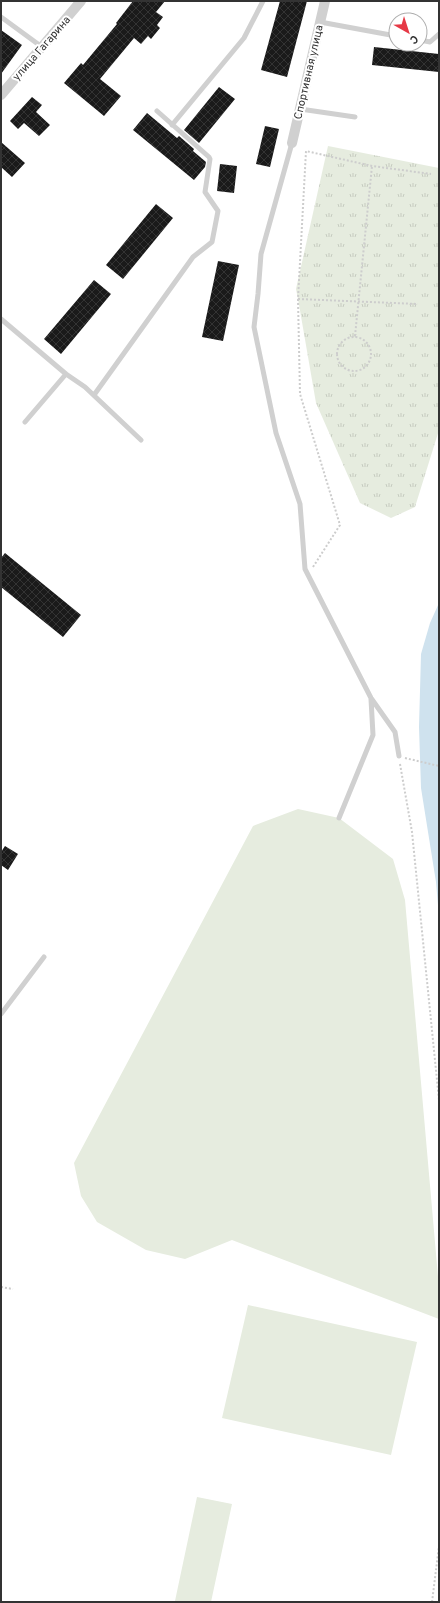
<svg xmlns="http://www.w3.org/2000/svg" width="440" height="1603" font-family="Overpass,sans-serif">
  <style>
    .grass { fill: #e6ecdf }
    .park { fill: url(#park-tufts) }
    .water { fill: #cfe2ee }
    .building { fill: url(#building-cross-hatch) }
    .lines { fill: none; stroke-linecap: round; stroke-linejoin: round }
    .path { stroke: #cdcdcd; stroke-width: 2; stroke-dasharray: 2 2; stroke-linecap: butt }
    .lane { stroke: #d0d0d0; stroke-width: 5 }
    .street { stroke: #d0d0d0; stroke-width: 10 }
    .labels { text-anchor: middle; stroke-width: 4; stroke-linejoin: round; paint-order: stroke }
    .street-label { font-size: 11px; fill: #333; stroke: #fff }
  </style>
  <defs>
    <pattern id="park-tufts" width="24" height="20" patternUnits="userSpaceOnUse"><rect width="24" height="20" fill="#e6ecdf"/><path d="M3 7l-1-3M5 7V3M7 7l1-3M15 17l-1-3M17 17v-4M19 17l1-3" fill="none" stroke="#c6cbc0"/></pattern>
    <pattern id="building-cross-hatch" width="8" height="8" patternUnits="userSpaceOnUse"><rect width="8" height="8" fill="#1a1a1a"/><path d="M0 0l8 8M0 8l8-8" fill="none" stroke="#333"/></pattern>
  </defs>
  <rect width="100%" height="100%" fill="#fff"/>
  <path class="grass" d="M298,809L339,818L393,859L405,900L439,1288V1319L232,1240L185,1259L146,1250L97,1222L81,1196L74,1163L253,826Z
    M248,1305L417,1342L391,1455L222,1418Z
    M197,1497L232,1504L211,1602H182L175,1601Z"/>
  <path class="park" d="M328,146L439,168V430L415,507L391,518L360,503L316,403L298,299L296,289Z"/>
  <path class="water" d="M439,603V917L436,882L421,788L419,727L421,654L430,623Z"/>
  <path class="building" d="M133,1H165L156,12L163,17L157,25L160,28L151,39L148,36L141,44L134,38L100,79L121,96L104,116L64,83L81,63L83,65L117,24L116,23Z
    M280,1H307L287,77L261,70Z
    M1,30L22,45L1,74Z
    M374,47L439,54V72L372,65Z
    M219,87L235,99L199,143L184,130Z
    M32,97L42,105L36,112L50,125L39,136L24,123L18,129L10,121Z
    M147,113L177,138L179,136L194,149L193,151L206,162L205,167L194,180L133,130Z
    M265,126L279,129L270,167L256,164Z
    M1,142L25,163L12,177L1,167Z
    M220,164L237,166L234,193L217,191Z
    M156,204L173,218L123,279L106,265Z
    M218,261L239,265L223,341L202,337Z
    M94,280L111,294L61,354L44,339Z
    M5,553L81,615L63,637L1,587V558Z
    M5,846L18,854L8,870L1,865V852Z"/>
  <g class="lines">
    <path class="path" d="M298,299L418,304
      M355,336L372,166
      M337 354a17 17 0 1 1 34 0a17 17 0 1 1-34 0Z
      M313,567L340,525L300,394L298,299L306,151L372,166L431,174
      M405,758L439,766
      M400,764L412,832L439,1100
      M1,1287L13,1289
      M432,1602L439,1546"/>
    <path class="lane" d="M1,17L42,47
      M320,22L396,36
      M420,40L430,42L439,34
      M300,109L355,117
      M172,125L244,38L263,1
      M292,143L261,254L258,294L254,327L276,433L300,504L305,569L371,698L395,732L399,756
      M1,319L66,374L25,422
      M66,374L85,387L141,440
      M94,395L193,257L212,242L218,211L205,192L210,159L209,157L157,111
      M339,818L373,735L371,699
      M1,1014L44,957"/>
    <path class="street" d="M1,95L81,1
      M292,143L325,1"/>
  </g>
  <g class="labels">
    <g class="street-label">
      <text transform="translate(41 48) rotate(-49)" y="4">улица Гагарина</text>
      <text transform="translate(308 72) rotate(-77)" y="4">Спортивная улица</text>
    </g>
  </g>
  <rect width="440" height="1603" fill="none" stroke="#333333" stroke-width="4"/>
  <g transform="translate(408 32) rotate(141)"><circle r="19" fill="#ffffff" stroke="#adadad"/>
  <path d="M0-3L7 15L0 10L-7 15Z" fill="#e63946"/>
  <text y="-6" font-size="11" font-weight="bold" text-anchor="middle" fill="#333333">С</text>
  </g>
</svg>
